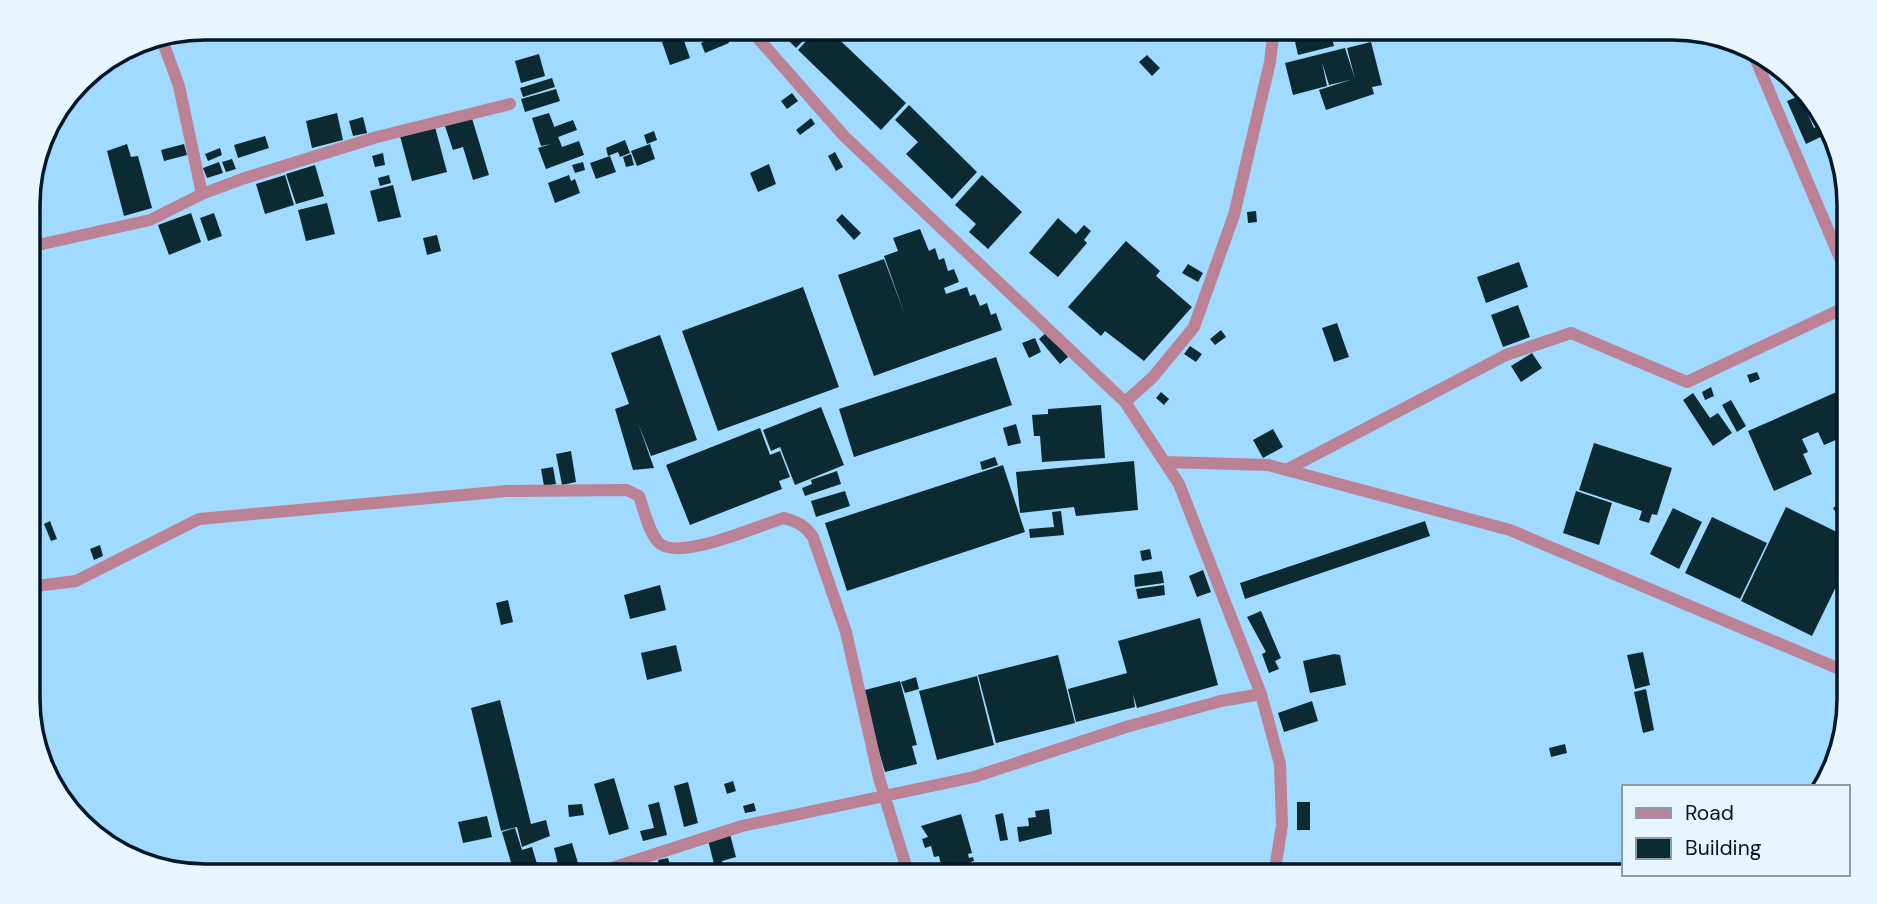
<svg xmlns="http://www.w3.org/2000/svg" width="1877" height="904" font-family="'DM Sans',sans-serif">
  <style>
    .building { fill: #0b2a32 }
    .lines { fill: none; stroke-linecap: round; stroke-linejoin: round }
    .street { stroke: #bb8296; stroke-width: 12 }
    .rim { fill: none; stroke: #001727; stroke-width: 3.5 }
  </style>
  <rect width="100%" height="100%" fill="#a1daff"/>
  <path class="building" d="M335,28H360V29L337,35Z
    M701,28H725L726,31L698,40L695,30Z
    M776,28H816L796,48Z
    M818,28H827L906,103L881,130L798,50Z
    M1292,28H1329L1334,46L1298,55Z
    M725,33L729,43L705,53L701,43Z
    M682,35L690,58L670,65L662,42Z
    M1371,42L1382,85L1372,87L1374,94L1326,110L1319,90L1350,80L1329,85L1322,62L1327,86L1293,95L1285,63L1345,48L1355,79L1347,48Z
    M539,54L545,76L521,83L515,61Z
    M1147,55L1160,68L1152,76L1139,62Z
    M552,78L555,87L523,97L520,88Z
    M556,89L560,101L525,112L521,99Z
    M792,93L798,101L787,109L781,101Z
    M1804,94L1816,105L1806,110L1814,128L1825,123L1829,133L1806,144L1787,101Z
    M909,105L977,172L952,199L906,154L918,142L895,120Z
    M337,113L343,140L312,148L306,121Z
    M549,113L562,147L579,141L584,155L546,169L538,148L551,144L541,146L532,118Z
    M471,115L489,175L473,180L463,147L453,150L444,123Z
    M363,117L367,133L353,136L349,121Z
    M811,118L815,124L800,135L796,130Z
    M573,120L577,130L558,137L554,127Z
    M435,127L447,172L412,181L400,136Z
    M654,131L657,140L647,144L644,135Z
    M265,136L269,148L238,158L234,145Z
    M625,140L630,153L620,157L618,152L608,156L606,148Z
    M127,144L131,157L138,156L152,208L124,216L107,151Z
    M184,144L187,155L164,161L161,150Z
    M650,144L655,159L637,166L631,151Z
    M220,148L222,155L208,161L205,154Z
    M835,152L843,167L836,171L828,156Z
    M383,153L385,165L375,167L372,156Z
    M631,154L634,165L626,167L623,157Z
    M610,156L616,172L596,179L590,163Z
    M232,159L236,169L226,172L222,162Z
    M219,162L223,173L207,178L203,168Z
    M583,162L585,170L575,173L572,165Z
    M769,164L776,184L758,192L750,173Z
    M315,165L324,196L296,204L286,174Z
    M285,175L294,205L265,214L256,184Z
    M389,175L391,183L380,186L378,178Z
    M569,175L571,181L575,179L580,193L555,203L548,183Z
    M982,175L1022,212L988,249L969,232L976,224L955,205Z
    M393,185L401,217L378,222L370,191Z
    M327,203L335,234L306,241L298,210Z
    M1848,204V237L1836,216L1841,214L1839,207Z
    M1256,211L1257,222L1248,223L1247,212Z
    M191,213L201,242L169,255L158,225Z
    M214,213L222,236L208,241L200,218Z
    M842,214L861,233L854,240L836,220Z
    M1058,218L1076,234L1084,225L1091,231L1084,240L1087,243L1058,277L1029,253Z
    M920,229L929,251L935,248L939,260L944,258L948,271L954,269L959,282L944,288L946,294L967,287L970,296L975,294L980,306L987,303L991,315L996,313L1002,330L874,376L838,275L884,259L905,315L884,256L898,251L893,238Z
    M437,235L441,251L427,255L423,238Z
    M1126,241L1160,271L1156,276L1192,307L1144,361L1105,331L1101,336L1068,307Z
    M1519,262L1528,287L1486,303L1477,277Z
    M1188,264L1203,273L1198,282L1182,273Z
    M803,287L839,387L718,431L682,331Z
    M1518,305L1530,337L1503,347L1491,315Z
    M1337,323L1349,357L1334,362L1322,328Z
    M1221,330L1226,337L1215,345L1210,339Z
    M1047,332L1068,357L1060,364L1039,339Z
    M660,335L697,440L651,456L638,423L654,468L633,470L615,409L629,404L611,353Z
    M1035,338L1041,352L1029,358L1022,343Z
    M1190,346L1202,354L1196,362L1184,354Z
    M1532,353L1542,368L1521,382L1511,366Z
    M996,357L1012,405L854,457L839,409Z
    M1757,372L1760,379L1750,383L1747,375Z
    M1711,387L1714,396L1705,400L1702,392Z
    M1848,387V444L1845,436L1824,445L1818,432L1802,439L1808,452L1803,454L1812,474L1774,491L1748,431Z
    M1161,392L1169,399L1164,405L1156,398Z
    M1693,393L1710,418L1718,413L1732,433L1713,446L1683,400Z
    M1731,400L1746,426L1737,432L1722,405Z
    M1101,405L1105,458L1042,462L1040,436H1034L1032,415L1048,414V409Z
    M821,407L844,465L795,485L780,447L771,451L763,430Z
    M1016,424L1021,443L1008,446L1003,428Z
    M760,428L770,455L780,451L790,477L779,481L782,489L690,525L666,465Z
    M1273,429L1283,447L1263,458L1253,440Z
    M1594,443L1672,468L1657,515L1652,514L1649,523L1639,520L1642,511L1579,490Z
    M571,451L576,482L562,485L556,454Z
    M995,457L998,465L982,470L980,462Z
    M1134,461L1138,510L1076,516L1074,507L1020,513L1016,472Z
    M1003,465L1025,532L847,591L825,523Z
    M553,467L556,484L544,486L541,469Z
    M837,471L841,484L805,496L802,488L812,484L811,480Z
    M845,491L850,506L816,517L811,501Z
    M1576,491L1612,503L1599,545L1563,533Z
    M1848,498V511L1849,533L1833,508Z
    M1786,507L1849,538V560L1812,636L1741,601Z
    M1673,508L1702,522L1679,569L1650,554Z
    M1061,511L1064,535L1030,538L1029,529L1054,527L1052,512Z
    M1712,517L1767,543L1740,599L1685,573Z
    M50,521L57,539L51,541L44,524Z
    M1425,521L1430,536L1245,599L1240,583Z
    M100,545L103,556L94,560L90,549Z
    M1150,549L1152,559L1142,561L1140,551Z
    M1203,570L1211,592L1197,597L1189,576Z
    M1162,571L1164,583L1135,587L1134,575Z
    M660,585L666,610L630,619L624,595Z
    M1164,585L1165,595L1138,599L1136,589Z
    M508,600L513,622L501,625L496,603Z
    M1261,611L1281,658L1275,661L1279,669L1269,673L1262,654L1266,652L1247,617Z
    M1200,618L1218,685L1137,708L1133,694L1135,707L1076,722L1068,689L1127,673L1118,641Z
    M676,645L682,671L647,680L641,653Z
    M1643,652L1650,685L1635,689L1627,655Z
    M1334,654L1340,655L1346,685L1310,693L1303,661Z
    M1058,655L1075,723L996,743L978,675Z
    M977,676L994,745L937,760L919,691Z
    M916,677L919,689L905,693L901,682Z
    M900,681L917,745L912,746L917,764L885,772L861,691Z
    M1646,689L1654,730L1643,733L1634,692Z
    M500,700L531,824L546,820L550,836L522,847L517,827L501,831L471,708Z
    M1312,701L1318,721L1284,732L1278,713Z
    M1565,744L1567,753L1551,757L1549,748Z
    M614,778L629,829L609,835L594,784Z
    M733,781L736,791L727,794L724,784Z
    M688,782L698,823L684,827L674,786Z
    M659,802L667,835L643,841L640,831L654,828L648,805Z
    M1297,802H1310V830H1297Z
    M754,803L756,811L745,813L743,806Z
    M582,804L584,815L569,817L568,805Z
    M1049,809L1052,834L1019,842L1017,827L1029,826L1028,818L1036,817L1035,811Z
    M1003,813L1008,840L1000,841L995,815Z
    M961,814L972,853L968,854L969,858L973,857L974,861L936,872L935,867L941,865L939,856L934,857L931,846L925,848L922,839L928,837L921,826Z
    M487,816L492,837L463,843L458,822Z
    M515,828L522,850L532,847L540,874L515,876L502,832Z
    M730,834L736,857L722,861L726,876H708L706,866L714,864L708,840Z
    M572,843L578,863L559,868L554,848Z
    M668,858L671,869L661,871L658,860Z"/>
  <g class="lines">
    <path class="street" d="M749,28L844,136L1125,402L1179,484L1261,694L1280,764L1282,825L1274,876
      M161,37L179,86L202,194
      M1750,46L1848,277
      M29,247L150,220L202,194L242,179L377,137L510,104
      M1125,402L1153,377L1194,327L1234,215L1270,62L1274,28
      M1166,462L1268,465L1510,530L1849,673
      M1286,470L1506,355L1571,333L1687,382L1848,306
      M29,587L76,581L199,519L507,491L627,490L639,496C644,510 648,530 658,542C676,563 759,525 784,518C797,522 805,525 813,537L846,632L879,778L909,876
      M587,876L742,826L974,777L1126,727L1221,701L1261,694"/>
  </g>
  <path d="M0 0H1877V904H0ZM205 40H1672A165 165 0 0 1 1837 205V699A165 165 0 0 1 1672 864H205A165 165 0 0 1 40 699V205A165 165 0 0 1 205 40Z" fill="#e7f5ff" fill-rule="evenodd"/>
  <path class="rim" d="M205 40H1672A165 165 0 0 1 1837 205V699A165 165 0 0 1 1672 864H205A165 165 0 0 1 40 699V205A165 165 0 0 1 205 40Z"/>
  <rect x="1622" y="785" width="228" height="91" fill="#e7f5ff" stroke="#8b9ca9" stroke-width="2"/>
  <rect x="1636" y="808" width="35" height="10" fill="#bb8296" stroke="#8b9ca9" stroke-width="2"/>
  <text x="1685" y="820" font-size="21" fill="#001727">Road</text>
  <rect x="1636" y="838" width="35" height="21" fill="#0b2a32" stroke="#8b9ca9" stroke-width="2"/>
  <text x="1685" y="855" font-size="21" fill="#001727">Building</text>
</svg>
